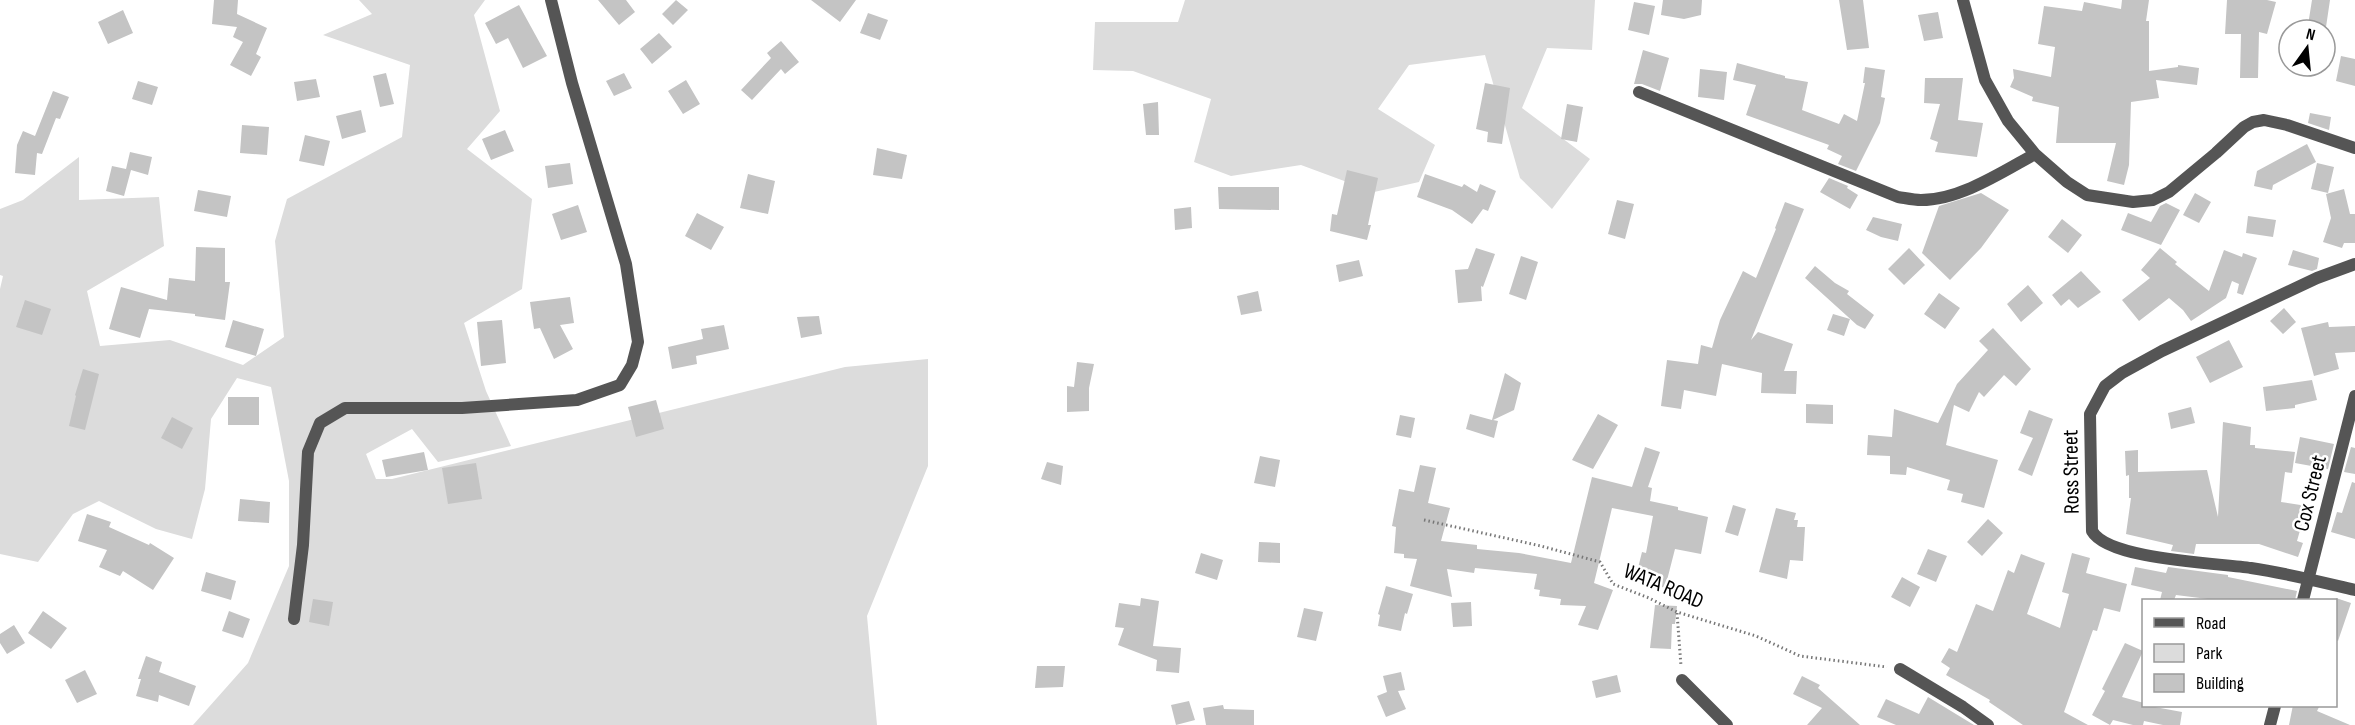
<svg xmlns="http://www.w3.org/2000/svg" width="2355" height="725" font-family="'Sofia Sans Condensed',sans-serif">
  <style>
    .green { fill: #dcdcdc }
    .building { fill: #c4c4c4 }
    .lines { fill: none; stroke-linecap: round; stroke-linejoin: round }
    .path { stroke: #777; stroke-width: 3; stroke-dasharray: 1.5 3; stroke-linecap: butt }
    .minor { stroke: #555; stroke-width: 12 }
    .labels { text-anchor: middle; stroke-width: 5; stroke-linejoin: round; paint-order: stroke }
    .street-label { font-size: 22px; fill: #000; stroke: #fff }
  </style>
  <rect width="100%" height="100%" fill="#fff"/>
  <path class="green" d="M359,0H485L474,15L500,111L467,149L532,199L522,289L464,323L486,391L511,446L438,462L412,429L366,454L376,479H392L845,367L928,359V466L867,616L877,725H193L248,663L289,566V481L271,387L237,378L211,419L205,489L192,539L156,529L99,501L73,514L38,562L0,554V289L3,276L0,275V209L23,200L79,157V200L159,197L164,246L87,291L100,346L170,340L243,365L284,337L275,241L287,199L402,137L410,65L323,35L372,14Z
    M1185,0H1595L1592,50L1547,48L1522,108L1590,159L1552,209L1520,178L1485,55L1409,65L1378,109L1435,145L1419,182L1374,192L1301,165L1231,176L1194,162L1211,99L1133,71L1093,70L1095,22H1178Z"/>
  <path class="building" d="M214,0H238L237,14L267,28L256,54L261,57L251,76L230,65L243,42L233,37L237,27L212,24Z
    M598,0H626L635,12L619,25Z
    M676,0L688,10L673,25L662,14Z
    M811,0H856L840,22Z
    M1663,0H1702L1701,15L1684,19L1661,15Z
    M1839,0H1863L1869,48L1847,50Z
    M2122,0H2149L2146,21H2149V71L2178,67V65L2199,68L2197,85L2156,80L2159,98L2131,102L2129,165L2124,185L2107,181L2116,143H2056L2059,107L2032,101L2033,97L2010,87L2014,78L2013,69L2051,77L2055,47L2038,44L2044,6L2082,11L2084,2L2121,9Z
    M2227,0H2267L2276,2L2267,34L2259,32L2258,78H2240L2241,34H2225Z
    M2312,0H2330L2326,27L2308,25Z
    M1634,2L1655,6L1649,35L1628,30Z
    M519,5L547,56L523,68L508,38L496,44L485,23Z
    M123,10L133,33L108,44L98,22Z
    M1938,12L1943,38L1924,41L1918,15Z
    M868,13L888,20L880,40L860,33Z
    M659,33L672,47L652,64L640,49Z
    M781,41L799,62L785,74L781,69L752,100L741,90L771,58L767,53Z
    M1643,50L1669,58L1660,91L1642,84H1634Z
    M2341,56L2355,59V86L2336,81Z
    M1737,63L1785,76V78L1808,82L1802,110L1839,124L1844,114L1857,121L1865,83H1863L1865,67L1885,70L1881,97L1885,98L1880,123L1856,171L1838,164L1842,156L1827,149L1829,145L1746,115L1756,85L1733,80Z
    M1700,69L1727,72L1724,100L1698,97Z
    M386,73L394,104L380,107L373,76Z
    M624,73L632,88L614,96L606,81Z
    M1925,78H1963L1958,120L1983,123L1977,157L1935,152L1938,142L1930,139L1940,104L1924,103Z
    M316,79L320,97L297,101L294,82Z
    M686,80L700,104L683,114L668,91Z
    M138,81L158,87L152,105L132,99Z
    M1485,83L1510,88L1502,144L1487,142L1488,132L1476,129Z
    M53,91L69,97L60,119L56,118L42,154L37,153L35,175L15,173L17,145L23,131L35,136Z
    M1158,102L1159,135H1146L1143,104Z
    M1567,104L1583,107L1577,142L1561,139Z
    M361,110L366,132L342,139L336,116Z
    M2310,113L2331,117L2329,130L2308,123Z
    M242,125L269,127L267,155L240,153Z
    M505,130L514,151L491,160L482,139Z
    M305,135L330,141L324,166L299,161Z
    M2307,144L2316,162L2273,185L2272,190L2254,186L2257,171Z
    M877,148L907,155L902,179L873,175Z
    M130,152L152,157L148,175L131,170L124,196L106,191L112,166L126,169Z
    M570,163L573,184L548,188L545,166Z
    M2317,163L2334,167L2328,193L2311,189Z
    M1347,170L1378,178L1368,225H1371L1367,240L1330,231L1332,214L1337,215Z
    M748,174L775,181L768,214L740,208Z
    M1425,174L1462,187L1464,184L1477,192L1480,184L1496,191L1488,211L1483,209L1472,224L1452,210L1417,197Z
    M1829,178L1848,186L1847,188L1858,195L1850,209L1820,192Z
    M1218,187H1279V210L1219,209Z
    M2344,189L2350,214H2355V243H2344L2342,248L2323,242L2331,218L2326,194Z
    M198,190L231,196L227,217L194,211Z
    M1981,193L2009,210L1981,248L1950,280L1922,253L1939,206Z
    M2195,193L2211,202L2199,223L2183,215Z
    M1617,200L1634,204L1625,239L1608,234Z
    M1785,202L1804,209L1751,340L1758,332L1793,344L1784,371H1797L1796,394L1761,393L1762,373L1722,364L1716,396L1684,390L1681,409L1661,406L1667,360L1698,364L1701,345L1712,348L1720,320L1743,271L1756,278L1776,229L1775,228Z
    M2166,203L2180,210L2161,245L2121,230L2128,213L2151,222L2160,206Z
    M578,205L587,232L561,240L552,214Z
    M1191,207L1192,228L1175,230L1174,209Z
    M697,213L724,227L711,250L685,236Z
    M2248,216L2276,220L2273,237L2246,233Z
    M1873,217L1902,224L1898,241L1881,237L1866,230Z
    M2062,219L2082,235L2068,253L2048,237Z
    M196,247L225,248V282H230L225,320L195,316V314L149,309L140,338L109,329L121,287L167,300L169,278L195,281Z
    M1476,248L1495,254L1483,287L1481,286L1482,301L1458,303L1455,270L1468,269Z
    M1909,248L1925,265L1904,285L1888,269Z
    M2160,248L2177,262L2175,264L2209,291L2224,250L2242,257L2243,253L2257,258L2243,295L2237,293L2239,284L2232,281L2226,298L2191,321L2183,310L2169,298L2139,321L2122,300L2150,278L2141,270Z
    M2293,250L2319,258L2317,269L2312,271L2288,265Z
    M1521,256L1538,262L1526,300L1509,294Z
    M1359,260L1363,276L1339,282L1336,265Z
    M1815,266L1835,283L1849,291L1847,294L1874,315L1865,329L1857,325L1805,278Z
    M2081,271L2101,292L2078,308L2069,299L2061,306L2052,295Z
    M2028,285L2043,303L2021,322L2007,304Z
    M1258,291L1262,311L1241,315L1237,296Z
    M1939,293L1960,308L1945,329L1924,314Z
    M570,297L574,323L560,325L573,349L554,359L540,328L534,329L530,302Z
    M25,300L51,309L42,335L16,327Z
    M2284,308L2296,322L2283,334L2270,321Z
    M1833,314L1850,319L1844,336L1827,330Z
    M819,316L822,334L801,338L797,317Z
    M233,320L264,329L256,356L225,347Z
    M502,320L506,363L481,366L477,322Z
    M2328,322L2329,327L2355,326V352L2335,353L2339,369L2314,376L2301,328Z
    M724,325L729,349L696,356L697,364L672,369L668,347L703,339L701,329Z
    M1993,328L2031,369L2016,386L2004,375L1984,397L1979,392L1969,412L1954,405L1946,445L1998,460L1984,508L1961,502L1963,494L1947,490L1950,480L1907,467L1906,475L1890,474V456L1867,455L1868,435L1892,437L1894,409L1938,423L1957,384L1988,350L1979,341Z
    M2229,340L2243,367L2210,383L2196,357Z
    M1077,362L1094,364L1089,388V411L1067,412V386L1074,387Z
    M83,369L99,374L85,430L69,426L76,396L75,395Z
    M1505,373L1521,383L1514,410L1493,420L1498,421L1494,438L1466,429L1470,414L1492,420Z
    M2312,380L2317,400L2295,405V408L2266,411L2263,387Z
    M228,397H259V425H228Z
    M656,400L664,429L636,437L628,407Z
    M1806,404L1833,405V424L1806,423Z
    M2191,407L2195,423L2171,429L2168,413Z
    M2029,410L2053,419L2032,476L2018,470L2033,438L2020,433Z
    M1598,414L1618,425L1593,469L1572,460Z
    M1400,415L1415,418L1411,438L1396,435Z
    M172,417L193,428L182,449L161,438Z
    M2223,422L2251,427L2250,445H2255V448L2295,452L2292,473L2285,472L2281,502L2307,506L2297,541L2303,543L2298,557L2259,544H2196L2194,554L2171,551L2173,545L2126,534L2131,498H2129V475L2126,476L2125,451L2138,450V472L2207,470L2218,517Z
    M2300,437L2334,444L2328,469L2295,463Z
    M1645,447L1660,452L1648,487L1652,488L1650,501L1678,507V510L1708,517L1701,554L1675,549L1665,588L1649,583L1652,571L1638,568L1642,552L1646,553L1653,516L1612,508L1594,583L1613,590L1598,630L1578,625L1586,606L1560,605L1561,599L1539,596L1540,590L1534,589L1537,574L1475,568L1474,573L1447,569L1452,597L1410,586L1417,559L1404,558V554L1394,553L1396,527L1392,526L1399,489L1414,492L1420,465L1436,468L1428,503L1450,508L1441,541L1477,545V549L1519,553L1571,563L1592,477L1632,487Z
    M2351,447L2355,448V474L2344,472Z
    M424,452L428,470L386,477L382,460Z
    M1260,456L1280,460L1275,487L1254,483Z
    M1047,462L1063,466L1061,485L1041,479Z
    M476,463L482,499L448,504L442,468Z
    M2352,482L2355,483V539L2331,532L2337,512L2342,513Z
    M240,499L270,502L269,523L238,521Z
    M1733,505L1746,509L1738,536L1725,532Z
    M1776,508L1796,513L1794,520H1798L1797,527H1805L1803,561L1790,560L1787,579L1759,572Z
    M87,514L111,522L109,527L149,545L150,543L174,558L153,590L123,571L120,576L99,567L107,550L78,541Z
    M1988,519L2003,533L1982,556L1967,542Z
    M1259,542L1280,543V563L1258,562Z
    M1928,549L1947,556L1936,582L1917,574Z
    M1201,553L1223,560L1217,580L1195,573Z
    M2072,553L2090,558L2086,573L2127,584L2120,612L2104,608L2097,631L2093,630L2064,712L2088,725H2023L1989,702L1990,700L1946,675L1950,668L1941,662L1949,648L1957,652L1976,604L1993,611L2008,570L2014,573L2021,554L2045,563L2027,614L2060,628L2069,594L2062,592Z
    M2135,567L2166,573L2168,567L2228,575V577L2297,591L2295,600H2216L2176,595L2174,600H2160L2162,592L2131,585Z
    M206,572L236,581L231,600L201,591Z
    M1902,577L1920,587L1910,607L1891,597Z
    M1386,586L1413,594L1407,614L1405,613L1401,631L1378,626L1380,615L1378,614Z
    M1141,598L1159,601L1153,646L1181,648L1179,673L1156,671L1157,660L1118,645L1124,628L1115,627L1119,603L1140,606Z
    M2336,598L2351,603L2338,641L2336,640Z
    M313,599L333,602L329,626L309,622Z
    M1471,602L1472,626L1453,627L1451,603Z
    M1655,605L1677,606L1675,624H1672L1671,649L1650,648Z
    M1304,608L1323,612L1316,641L1297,637Z
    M43,611L67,628L51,649L28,633Z
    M229,611L250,619L243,638L222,631Z
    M14,625L25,643L7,654L0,643V634Z
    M2125,643L2143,651L2122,697L2144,703V705L2182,712L2180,725H2163L2144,721L2143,725H2133L2113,720L2110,725L2092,715L2105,691L2102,689Z
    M146,656L162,662L159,672L196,686L189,706L159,695L158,702L136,696L141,679H138Z
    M1037,666H1065L1063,687L1035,688Z
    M85,670L97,694L77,703L65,680Z
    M1401,672L1405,690L1398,691L1406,709L1386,717L1377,696L1387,692L1383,676Z
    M1617,675L1621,692L1596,698L1592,681Z
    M1802,676L1820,685L1818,688L1860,725H1807L1822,708L1793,694Z
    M1928,697L1974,725H1896L1877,717L1886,699L1919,714Z
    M1189,701L1195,720L1176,725L1171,705Z
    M1223,705L1224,709L1254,710V725H1206L1203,708Z
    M2293,705H2320L2317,711L2350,725H2289Z"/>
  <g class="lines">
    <path class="path" d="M1424,520L1541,546L1600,562L1613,584L1649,598L1677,612L1756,636L1800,656L1887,667
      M1677,613L1681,666"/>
    <path class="minor" d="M1963,0L1985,80L2008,121L2035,154L2067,182L2087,195L2133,202L2153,200L2169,192L2216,153L2244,127L2253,122L2264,120L2287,125L2355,148
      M1639,92L1898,197C1905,198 1914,200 1921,200C1960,200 2002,172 2035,154
      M2355,264L2317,278L2162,351L2122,373L2105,386L2090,414L2092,531C2108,560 2218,563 2251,568C2286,573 2321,582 2355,590
      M2303,600L2355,396
      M294,619L303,545L308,452L320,423L345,408H462L577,400L620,385L632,365L638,342L626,264L572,83L551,0
      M1900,669L1963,707L1988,725
      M1682,680L1727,725
      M2270,725L2275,706"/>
  </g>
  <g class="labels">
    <g class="street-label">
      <text transform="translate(2070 472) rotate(-91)" y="8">Ross Street</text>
      <text transform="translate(2309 493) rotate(-76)" y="8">Cox Street</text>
      <text transform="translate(1664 585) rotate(23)" y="8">WATA ROAD</text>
    </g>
  </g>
  <rect x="2142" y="599" width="195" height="108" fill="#ffffff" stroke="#999999" stroke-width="1.5"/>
  <rect x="2154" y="618" width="30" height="9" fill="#555555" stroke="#999999" stroke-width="1.5"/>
  <text x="2196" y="629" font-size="18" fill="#000000">Road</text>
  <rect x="2154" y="644" width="30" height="18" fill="#dcdcdc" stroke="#999999" stroke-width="1.5"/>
  <text x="2196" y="659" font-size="18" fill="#000000">Park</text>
  <rect x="2154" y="674" width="30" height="18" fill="#c4c4c4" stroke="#999999" stroke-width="1.5"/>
  <text x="2196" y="689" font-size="18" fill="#000000">Building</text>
  <g transform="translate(2307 48) rotate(15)"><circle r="28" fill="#ffffff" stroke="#999999" stroke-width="1.5"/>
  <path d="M0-4.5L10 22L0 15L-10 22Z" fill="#000000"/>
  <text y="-9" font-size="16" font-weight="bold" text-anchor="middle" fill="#000000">N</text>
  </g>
</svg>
